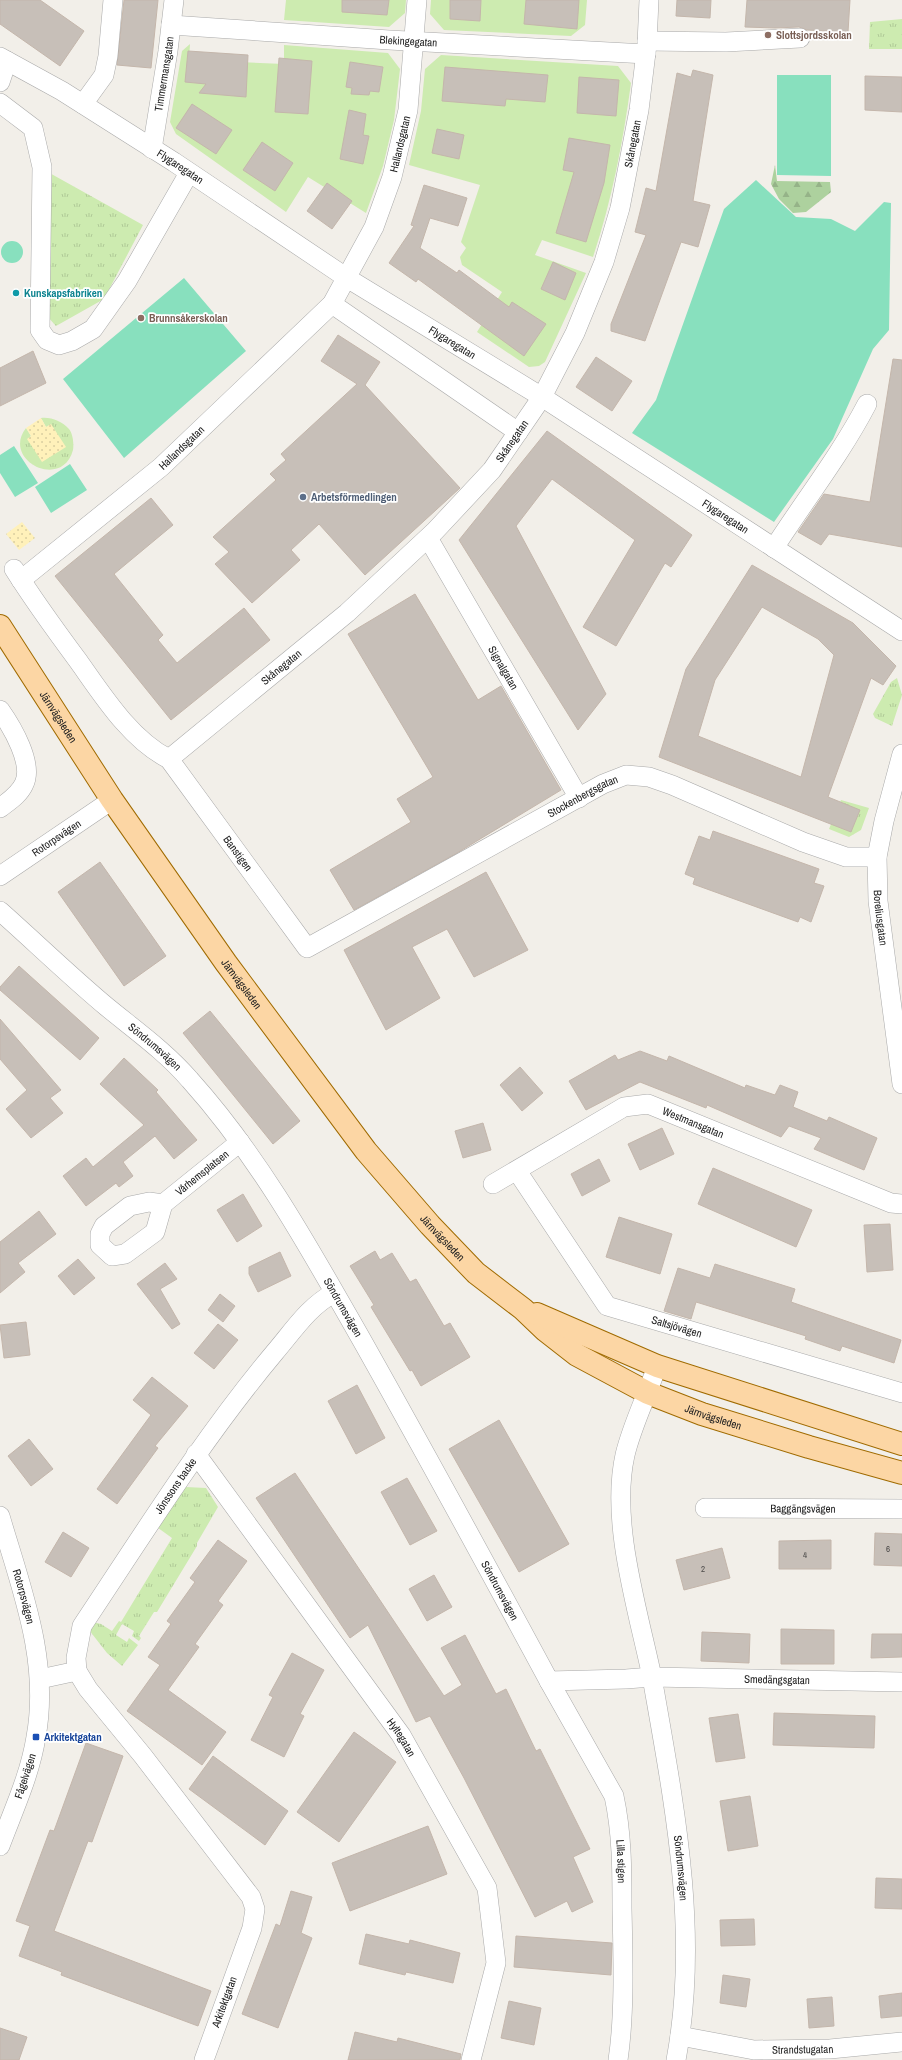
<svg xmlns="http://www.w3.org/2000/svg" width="902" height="2060" font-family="'Archivo Narrow',sans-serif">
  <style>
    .grass { fill: url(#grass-tufts) }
    .forest { fill: url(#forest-firs) }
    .sand { fill: url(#sand-dots) }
    .garden { fill: #cdebb0 }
    .pitch { fill: #88e0be }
    .building { fill: #c7bfb8; stroke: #c4b6ab; fill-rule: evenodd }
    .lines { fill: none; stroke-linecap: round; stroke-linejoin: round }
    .minor-casing { stroke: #a9a9a9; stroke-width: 20 }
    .major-casing { stroke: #a06b00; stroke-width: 24 }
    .minor { stroke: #fff; stroke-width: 19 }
    .major { stroke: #fcd6a4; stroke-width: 22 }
    .education-dot { fill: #8d6e63; stroke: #fff; stroke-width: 1.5 }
    .culture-dot { fill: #0f9aa8; stroke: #fff; stroke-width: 1.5 }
    .service-dot { fill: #5c6f8a; stroke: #fff; stroke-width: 1.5 }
    .transit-dot { fill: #1a4fb4; stroke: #fff; stroke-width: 1.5 }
    .labels { text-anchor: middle; stroke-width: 3.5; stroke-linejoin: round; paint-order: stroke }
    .number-label { font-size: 9px; fill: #4b4948 }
    .education-label { font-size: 11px; font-weight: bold; fill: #785e54; stroke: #fff; text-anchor: start }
    .street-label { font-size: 11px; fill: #222; stroke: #fff }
    .culture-label { font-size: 11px; font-weight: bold; fill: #0d838f; stroke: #fff; text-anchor: start }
    .service-label { font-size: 11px; font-weight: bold; fill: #4e5e75; stroke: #fff; text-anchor: start }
    .transit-label { font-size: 11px; font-weight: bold; fill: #164399; stroke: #fff; text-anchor: start }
  </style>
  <defs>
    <pattern id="grass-tufts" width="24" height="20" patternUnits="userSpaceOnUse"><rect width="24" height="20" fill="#cdebb0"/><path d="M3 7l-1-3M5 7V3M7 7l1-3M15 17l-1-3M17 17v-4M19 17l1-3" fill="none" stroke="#b0c997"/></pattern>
    <pattern id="forest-firs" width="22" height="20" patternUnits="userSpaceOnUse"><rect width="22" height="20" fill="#add19e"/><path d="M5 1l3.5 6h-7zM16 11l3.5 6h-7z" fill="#95b388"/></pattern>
    <pattern id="sand-dots" width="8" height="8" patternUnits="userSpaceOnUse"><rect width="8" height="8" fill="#fff1ba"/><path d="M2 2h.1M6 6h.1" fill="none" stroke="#dacea0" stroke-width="1.8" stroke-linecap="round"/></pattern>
  </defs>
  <rect width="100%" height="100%" fill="#f2efe9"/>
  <path class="grass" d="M902,19V49H869L870,22Z
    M46,171L143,225L104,299L56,326L47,316Z
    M41,418C52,417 61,421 69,429C73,434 74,444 73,450C62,491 1,460 26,428L31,436L28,439L51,424L46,427Z
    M897,678L902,695L892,726L875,718L873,714L891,682Z
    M841,800L869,808L861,830L849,837L829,829Z
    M184,1483L186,1487L206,1488L218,1507L197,1543V1546L157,1612H154L139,1636L141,1638L139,1641L132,1636L134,1631L122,1624L116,1635L127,1642L129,1638L138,1645L122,1666L107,1653L89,1630L93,1622L101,1624L112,1631L119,1621L121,1622L172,1538L154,1525Z"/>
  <path class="forest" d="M775,165L777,181L830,182L831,192L806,212L793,213L779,199L771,184Z"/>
  <path class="sand" d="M41,418L46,427L51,424L66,447L42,462L27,439L31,436L26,428Z
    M22,522L35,538L19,550L6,534Z"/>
  <path class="garden" d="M286,0H406L405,13L389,27L284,20Z
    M431,0H587L585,25L571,36L444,30L430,14Z
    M190,44L189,60L284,64V45L388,53L400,69L394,120L383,166L366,213L308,177L286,212L176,134L170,122L182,51Z
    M441,55L618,66L631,83C623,142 612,200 593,257L542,240L535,255L586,273L545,362L539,366L529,367L477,332L502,292L462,265L460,257L466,248L461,242L480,185L409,165L421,111L425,69Z"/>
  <path class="pitch" d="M777,75H831V176L777,175Z
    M756,180L796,217L831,219L855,231L884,202L891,203L889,330L873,349L833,439L774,522L632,433L656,400L724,209Z
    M1 252a11 11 0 1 1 22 0a11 11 0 1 1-22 0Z
    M184,278L246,351L124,458L63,379Z
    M14,446L38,483L15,497L0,473V455Z
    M70,464L87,490L51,513L35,487Z"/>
  <path class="building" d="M0,0H40L84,31L60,66L0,24Z
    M124,0H158L151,68L117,65Z
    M342,0H389L387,15L342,12Z
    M450,0H481L480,21L450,19Z
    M526,0H579L577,29L524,24Z
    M677,0H711L710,18L676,16Z
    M747,0H850L848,32L807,30L799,27L775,28L745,27Z
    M188,51L248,55L246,97L199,93L206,84L185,82Z
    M279,58L312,61L308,114L275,112Z
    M350,62L383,67L379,92L370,91L369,95L351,94L352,88L346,87Z
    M445,67L548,75L545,102L506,99L505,106L442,101Z
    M693,70L713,75L693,201L710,205L698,247L681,242L645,341L611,331V324L646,235L635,232L646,188L656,191L677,73L691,77Z
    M865,76L902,77V112L865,110Z
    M579,77L619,80L616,116L577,113Z
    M192,104L232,130L216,154L176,128Z
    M349,110L366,114L363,135L369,136L363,164L340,159Z
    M437,129L464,135L459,159L432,153Z
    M569,138L610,145L604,183L586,242L556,233L574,172L563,170Z
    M262,142L293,163L275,191L243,170Z
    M327,183L352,201L332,229L307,211Z
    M424,185L467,198L458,226L430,218L420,248L457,273L459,270L509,307L512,302L546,324L524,356L418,279L416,282L389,263L414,226L411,225Z
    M553,262L576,273L565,300L541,289Z
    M338,335L380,362L365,385L460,488L365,575L319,524L291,550L300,560L252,603L215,564L229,552L213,537L276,480L270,474L286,460L281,454L357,384L321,361Z
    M33,351L46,383L0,406V368Z
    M596,357L632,381L612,411L576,387Z
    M893,359L902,360V547L829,534L821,545L798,532L824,494L870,502Z
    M547,431L692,535L671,567L665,563L616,646L583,627L635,540L552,479L516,526L606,694L578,730L459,540Z
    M151,498L173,525L114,574L163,635L158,640L177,663L244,608L270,640L171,720L55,576Z
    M752,565L853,623L896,666L883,685L871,678L828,797L860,810L851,832L659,757L686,669ZM762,607L818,639L834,655L801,777L698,736L715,680Z
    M415,594L478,700L501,686L561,790L457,853L354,910L330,870L411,822L397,799L433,777L348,634Z
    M713,831L819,869L814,883L824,886L811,922L800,917L798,922L693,884L695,878L685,874L699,836L710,840Z
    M100,862L166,956L124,986L58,892Z
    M486,872L528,950L474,977L447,929L412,947L440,998L386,1030L344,950Z
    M19,966L99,1038L80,1060L0,990V987Z
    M210,1011L300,1121L273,1144L183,1033Z
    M0,1019L61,1090L50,1098L63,1113L31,1138L6,1109L27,1090L0,1059Z
    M640,1051L667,1061L669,1056L745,1088L746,1085L775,1095L780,1085L798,1092L793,1107L827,1121L829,1117L877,1138L864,1170L814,1149L821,1138L789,1126L781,1137L707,1105L706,1108L640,1082L586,1110L569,1081L615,1055L618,1060Z
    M124,1058L158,1090L156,1092L197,1140L174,1159L155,1136L123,1162L133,1176L119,1187L116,1183L86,1206L63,1176L86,1158L93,1167L144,1125L100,1084Z
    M520,1067L543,1093L522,1111L500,1085Z
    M483,1123L491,1150L463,1158L455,1131Z
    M662,1128L674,1154L640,1170L628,1144Z
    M599,1159L610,1181L582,1196L571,1174Z
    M713,1168L812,1210L796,1247L698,1204Z
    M243,1194L262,1226L237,1242L217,1210Z
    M39,1211L56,1234L18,1263L25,1272L0,1293V1242Z
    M619,1217L672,1234L660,1274L606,1257Z
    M890,1224L893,1270L867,1272L864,1225Z
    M375,1251L380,1260L392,1253L410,1282L416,1279L444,1326L450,1323L470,1357L421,1386L412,1370L410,1371L371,1307L374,1305L350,1266Z
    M280,1252L291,1276L258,1292L249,1274V1267Z
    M78,1259L95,1278L74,1295L58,1276Z
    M165,1263L177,1279L160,1289L180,1324L172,1329L137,1284Z
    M715,1264L795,1289L791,1302L901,1340L894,1363L842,1346L840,1351L805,1339L806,1336L696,1302L691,1319L664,1311L678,1268L710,1278Z
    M220,1294L235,1306L223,1322L208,1310Z
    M26,1322L30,1355L4,1358L0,1325Z
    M218,1324L238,1340L214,1369L194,1353Z
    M152,1377L188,1406L155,1446L158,1448L117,1504L97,1489L151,1415L133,1400Z
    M357,1385L385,1438L356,1454L328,1401Z
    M499,1420L569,1544L519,1572L449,1449Z
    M29,1439L53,1469L31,1486L8,1456Z
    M295,1473L444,1696L462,1685L441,1648L465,1635L496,1694L506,1689L536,1751L540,1749L590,1849L573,1857L593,1902L572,1912L567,1901L535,1917L464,1778L430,1716L416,1722L368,1625L350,1638L256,1498Z
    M407,1478L437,1531L410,1545L381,1492Z
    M63,1532L89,1548L71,1577L45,1562Z
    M875,1533L902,1534V1566L874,1565Z
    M218,1540L247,1561L218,1601L223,1605L195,1644L199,1647L168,1690L226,1732L202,1765L127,1711L160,1665L148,1657L171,1624L167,1621L195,1582L190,1578Z
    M831,1540V1569H779V1541Z
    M722,1548L730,1578L684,1590L676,1560Z
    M434,1575L452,1607L427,1621L409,1589Z
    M781,1629L834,1630V1664H781Z
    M702,1632L750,1634L749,1663L701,1661Z
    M872,1634H902V1657L871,1658Z
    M292,1653L324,1670L300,1714L304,1716L284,1757L251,1740L273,1697L269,1695Z
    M774,1713L875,1716L874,1748L773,1745Z
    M738,1714L745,1758L716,1762L709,1718Z
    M354,1732L396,1762L339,1842L297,1812Z
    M86,1743L123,1756L92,1842L88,1841L54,1931L211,1991L198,2026L61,1975L62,1972L19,1956L30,1926L16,1921L50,1830L54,1831Z
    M213,1756L288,1811L265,1845L189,1789Z
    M750,1796L758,1846L728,1851L720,1801Z
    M428,1826L447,1874L350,1911L332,1863Z
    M876,1878L902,1879V1909L875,1908Z
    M291,1891L312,1897L301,1933L312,1938L278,2028L242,2014L276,1924L280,1926Z
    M754,1919L755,1945L721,1946L720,1920Z
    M366,1934L409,1944L410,1940L460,1953L453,1983L406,1972L405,1975L359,1964Z
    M516,1936L612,1943L611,1975L514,1967Z
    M723,1975L750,1979L746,2007L720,2003Z
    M902,1993V2016L881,2018L879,1996Z
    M832,1997L834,2026L809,2028L807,1999Z
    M509,2001L541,2008L534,2045L501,2038Z
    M0,2028L27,2037L19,2060H0Z
    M355,2032L397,2042L398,2038L461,2054L460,2060H348Z"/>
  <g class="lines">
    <defs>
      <g id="minor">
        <path id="s1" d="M171,25L389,40L646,54"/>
        <path d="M647,41L726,42L800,38"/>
        <path id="s2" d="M0,57L62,91L174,162L347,278L542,397L902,631"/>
        <path d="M0,82L7,61"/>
        <path d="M0,103L33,128L42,167L40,330L47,340L59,345L72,341L93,329L127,281L189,173"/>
        <path d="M83,104L104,75L108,56L113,0"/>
        <path id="s3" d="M152,149L168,51L174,0"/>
        <path d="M332,304L518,432"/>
        <path id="s4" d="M428,538L579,798"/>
        <path d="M774,548C805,500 841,454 867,404"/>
        <path id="s5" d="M14,569C34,601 56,631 79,662C103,696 131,740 169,759L307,948L603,784L626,775L649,777L672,785L803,842L846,857H877"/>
        <path id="s6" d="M21,580L161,467L332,304L374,227L392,177L408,110L417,0"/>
        <path d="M0,710C12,727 34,764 24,784C19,795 9,801 0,808"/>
        <path id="s7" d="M902,754L884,821L877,857L878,901L902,1084"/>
        <path id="s8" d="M169,759L347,613L435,531L492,470L542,397L575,333L604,262L620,208L639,110L647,44L649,0"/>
        <path id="s9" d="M0,876L112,800"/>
        <path id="s10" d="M0,911C36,943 70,976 107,1007C135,1030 166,1052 190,1080C261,1159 312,1253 364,1344C427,1456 488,1568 549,1681L626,1679L652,1677C674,1803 700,1932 676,2060"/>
        <path id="s11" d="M517,1171L607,1306L902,1393"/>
        <path id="s12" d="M493,1184L624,1107L648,1104L891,1203L902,1204"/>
        <path id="s13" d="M163,1204L155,1232L125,1254L112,1256L100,1245V1234L104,1226L130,1206L149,1202L163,1204L240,1142"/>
        <path id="s14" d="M657,1366C647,1396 632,1425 625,1455C610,1522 638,1610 652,1677L902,1682"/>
        <path id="s15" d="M196,1454L401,1735L487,1888L496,1963L471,2060"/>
        <path id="s16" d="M705,1508L902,1509"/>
        <path id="s17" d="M0,1516C21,1588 50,1660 36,1737C30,1775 13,1811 0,1846"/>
        <path d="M77,1671L88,1689L143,1756L251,1897L255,1909L252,1928L204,2060"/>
        <path id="s18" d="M40,1679L77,1671L76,1658L82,1626C144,1533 203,1438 275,1352C293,1331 309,1306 334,1293"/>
        <path id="s19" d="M549,1681L614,1796C622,1833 622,1870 622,1908C623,1956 625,2013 618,2060"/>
        <path id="s20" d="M680,2036L754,2050L830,2049L902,2042"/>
      </g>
      <g id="major">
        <path id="s21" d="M0,626L112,800L226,963L366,1151L430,1225L476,1273L523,1309L545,1330L577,1355L648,1393L702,1414L809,1447L902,1473"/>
        <path d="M537,1314L657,1366L902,1444"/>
      </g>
    </defs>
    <use href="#minor" class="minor-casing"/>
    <use href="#major" class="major-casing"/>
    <use href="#minor" class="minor"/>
    <use href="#major" class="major"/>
  </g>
  <g class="education-dot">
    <circle cx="768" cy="35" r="4"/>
    <circle cx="141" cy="318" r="4"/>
  </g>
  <circle class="culture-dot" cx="16" cy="293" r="4"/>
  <circle class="service-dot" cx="303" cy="497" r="4"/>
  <rect class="transit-dot" x="32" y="1733" width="8" height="8" rx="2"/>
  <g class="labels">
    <g class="number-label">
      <text x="888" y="1552">6</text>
      <text x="805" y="1558">4</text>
      <text x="703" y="1572">2</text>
    </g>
    <g class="education-label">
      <text x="776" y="39">Slottsjordsskolan</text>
      <text x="149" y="322">Brunnsåkerskolan</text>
    </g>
    <g class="street-label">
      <text dy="4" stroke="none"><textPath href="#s1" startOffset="238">Blekingegatan</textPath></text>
      <text dy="4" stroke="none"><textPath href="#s3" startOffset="76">Timmermansgatan</textPath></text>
      <text dy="4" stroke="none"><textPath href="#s6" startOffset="591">Hallandsgatan</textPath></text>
      <text dy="4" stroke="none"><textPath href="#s8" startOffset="793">Skånegatan</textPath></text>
      <text dy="4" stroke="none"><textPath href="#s2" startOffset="211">Flygaregatan</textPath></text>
      <text dy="4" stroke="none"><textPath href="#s2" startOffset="535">Flygaregatan</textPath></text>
      <text dy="4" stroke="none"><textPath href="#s8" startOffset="469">Skånegatan</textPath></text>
      <text dy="4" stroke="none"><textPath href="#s6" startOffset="208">Hallandsgatan</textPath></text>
      <text dy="4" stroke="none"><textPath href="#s2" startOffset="859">Flygaregatan</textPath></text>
      <text dy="4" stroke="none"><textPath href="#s8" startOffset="145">Skånegatan</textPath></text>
      <text dy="4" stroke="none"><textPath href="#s4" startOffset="150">Signalgatan</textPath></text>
      <text dy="4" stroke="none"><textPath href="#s21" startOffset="108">Järnvägsleden</textPath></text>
      <text dy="4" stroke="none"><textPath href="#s5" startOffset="796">Stockenbergsgatan</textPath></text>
      <text dy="4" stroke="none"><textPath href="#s9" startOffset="68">Rotorpsvägen</textPath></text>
      <text dy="4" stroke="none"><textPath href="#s5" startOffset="364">Banstigen</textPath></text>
      <text dy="4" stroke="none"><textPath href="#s7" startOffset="167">Boreliusgatan</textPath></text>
      <text dy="4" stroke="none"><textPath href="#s21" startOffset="432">Järnvägsleden</textPath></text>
      <text dy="4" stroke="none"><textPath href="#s10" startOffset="206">Söndrumsvägen</textPath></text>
      <text dy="4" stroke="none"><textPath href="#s12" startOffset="225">Westmansgatan</textPath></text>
      <text dy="4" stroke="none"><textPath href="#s13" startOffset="232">Vårhemsplatsen</textPath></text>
      <text dy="4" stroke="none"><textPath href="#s21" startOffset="756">Järnvägsleden</textPath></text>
      <text dy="4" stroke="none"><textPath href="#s10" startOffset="529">Söndrumsvägen</textPath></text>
      <text dy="4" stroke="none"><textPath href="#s11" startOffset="235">Saltsjövägen</textPath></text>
      <text dy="4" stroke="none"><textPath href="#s21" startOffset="1085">Järnvägsleden</textPath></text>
      <text dy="4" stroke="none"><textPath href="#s18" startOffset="252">Jönssons backe</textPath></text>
      <text dy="4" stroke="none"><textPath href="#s16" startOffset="98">Baggängsvägen</textPath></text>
      <text dy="4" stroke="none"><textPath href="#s10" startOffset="853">Söndrumsvägen</textPath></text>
      <text dy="4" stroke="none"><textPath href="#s17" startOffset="84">Rotorpsvägen</textPath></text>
      <text dy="4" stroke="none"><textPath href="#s14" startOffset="445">Smedängsgatan</textPath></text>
      <text dy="4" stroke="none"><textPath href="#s15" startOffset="350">Hyltegatan</textPath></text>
      <text transform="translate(25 1776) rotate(-72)" y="4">Fågelvägen</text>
      <text dy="4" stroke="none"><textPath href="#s19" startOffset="198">Lilla stigen</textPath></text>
      <text dy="4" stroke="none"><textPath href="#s10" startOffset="1252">Söndrumsvägen</textPath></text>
      <text transform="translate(224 2002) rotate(-70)" y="4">Arkitektgatan</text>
      <text dy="4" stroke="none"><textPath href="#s20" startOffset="124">Strandstugatan</textPath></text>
    </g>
    <g class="culture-label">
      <text x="24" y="297">Kunskapsfabriken</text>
    </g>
    <g class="service-label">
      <text x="311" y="501">Arbetsförmedlingen</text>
    </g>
    <g class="transit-label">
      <text x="44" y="1741">Arkitektgatan</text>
    </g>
  </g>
</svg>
